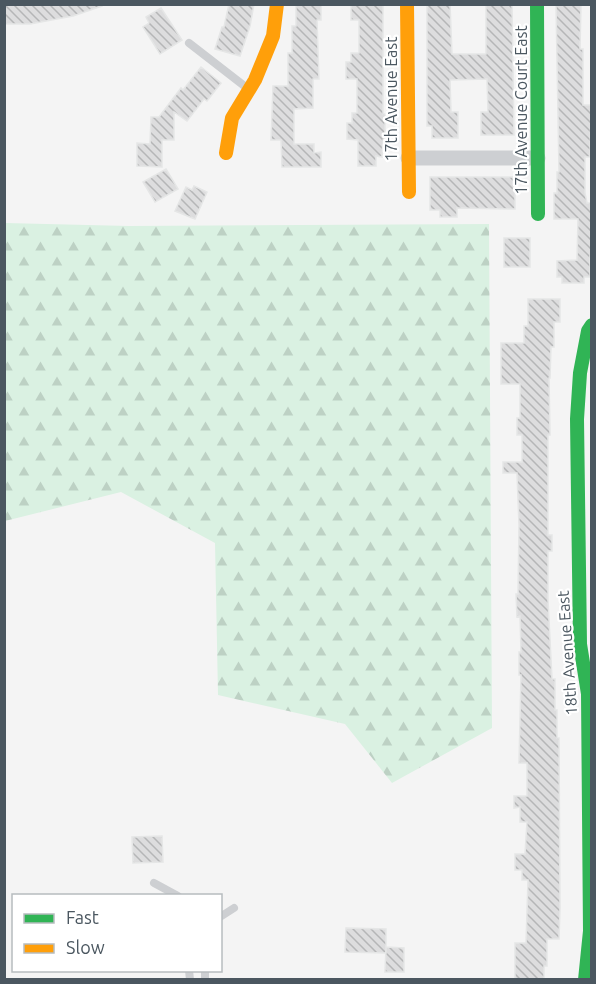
<svg xmlns="http://www.w3.org/2000/svg" width="596" height="984" font-family="Ubuntu,sans-serif">
  <style>
    .forest { fill: url(#forest-firs) }
    .building { fill: url(#building-back-hatch); stroke: #e5e6e6; stroke-width: 1.5 }
    .lines { fill: none; stroke-linecap: round; stroke-linejoin: round }
    .lane { stroke: #cdcfd2; stroke-width: 8 }
    .street { stroke: #cdcfd2; stroke-width: 15 }
    .fast { stroke: #30b455; stroke-width: 14 }
    .slow { stroke: #ff9f0a; stroke-width: 14 }
    .labels { text-anchor: middle; stroke-width: 4.5; stroke-linejoin: round; paint-order: stroke }
    .street-label { font-size: 16px; fill: #4b5760; stroke: #fff }
  </style>
  <defs>
    <pattern id="forest-firs" width="22" height="20" patternUnits="userSpaceOnUse" patternTransform="scale(1.5)"><rect width="22" height="20" fill="#daf1e2"/><path d="M5 1l3.5 6h-7zM16 11l3.5 6h-7z" fill="#bdd1c4"/></pattern>
    <pattern id="building-back-hatch" width="6" height="6" patternUnits="userSpaceOnUse" patternTransform="scale(1.5)"><rect width="6" height="6" fill="#ddddde"/><path d="M-1 5l2 2M0 0l6 6M5-1l2 2" fill="none" stroke="#b5b6b7"/></pattern>
  </defs>
  <rect width="100%" height="100%" fill="#f4f4f4"/>
  <path class="forest" d="M5,223L129,226L489,224L492,728L392,783L345,724L218,695L215,543L121,492L5,521Z"/>
  <path class="building" d="M4,4H101L102,6L73,16L30,24H4Z
    M229,4H254L250,26L240,56L215,49L222,27H224Z
    M296,4H321V20H317L319,79H313V108L294,109V144H314V153L321,152V167H282L281,140H271L273,86H288V53H292V26H296Z
    M351,4H383V114H385V140H383L382,157L376,156V166H358V140L347,139V123H352V113H357V79H346V62H351V53H359V20H351Z
    M427,4H450L452,54H486V4H512L514,135H481V112H488L487,79L450,80L451,112H458V138H432V126H427Z
    M556,4H581L580,49H583V105H591L590,157H585V193L587,203H591V256H590V277H584V283H562V277H557V261L577,260L578,219H554V193H557V172H559Z
    M161,8L182,40L160,54L143,27L149,23L146,17Z
    M201,67L221,83L207,101L204,99L187,121L174,112V140H162V167L137,166V143L150,144L151,117H159L181,88L183,90Z
    M166,169L178,189L155,202L143,182Z
    M430,177H515V209L457,208V217H440V210H430Z
    M194,186L207,192L195,219L175,211L186,187L192,190Z
    M504,238H530V267H504Z
    M528,299H560V322H554V347H551L550,378H549L550,435H548V535H552V551H548V600L552,679H555V710H557V738H559L560,908L559,939H547V966H544V980H515V943H526L528,880H522V870H515V854H525L527,822H520V807L514,808V796H527V763H519L521,675H519V652H521L520,616L517,617L516,594H518L519,525L517,473H503V462H522V435H517V418H520V384H501V343H524V326H528Z
    M162,836L163,862L133,863L132,837Z
    M346,928L386,929V953L345,952Z
    M386,947L404,948V972H385Z"/>
  <g class="lines">
    <path class="lane" d="M189,43L247,88
      M154,883L178,896
      M220,917L234,908
      M189,970L190,980
      M205,970V980"/>
    <path class="street" d="M408,158H538"/>
    <path class="fast" d="M537,4L538,214
      M585,980L590,931L588,694L580,644L577,419L580,373L588,331L592,325"/>
    <path class="slow" d="M407,4L409,192
      M226,153L232,118L255,80L273,36L277,4"/>
  </g>
  <g class="labels">
    <g class="street-label">
      <text transform="translate(391 99) rotate(-90)" y="6">17th Avenue East</text>
      <text transform="translate(521 110) rotate(-90)" y="6">17th Avenue Court East</text>
      <text transform="translate(567 653) rotate(-94)" y="6">18th Avenue East</text>
    </g>
  </g>
  <rect width="596" height="984" fill="none" stroke="#4b5760" stroke-width="12"/>
  <rect x="12" y="894" width="210" height="78" fill="#ffffff" stroke="#b7bcbf" stroke-width="1.5"/>
  <rect x="24" y="914" width="30" height="9" fill="#30b455" stroke="#b7bcbf" stroke-width="1.5"/>
  <text x="66" y="924" font-size="18" fill="#4b5760">Fast</text>
  <rect x="24" y="944" width="30" height="9" fill="#ff9f0a" stroke="#b7bcbf" stroke-width="1.5"/>
  <text x="66" y="954" font-size="18" fill="#4b5760">Slow</text>
</svg>
